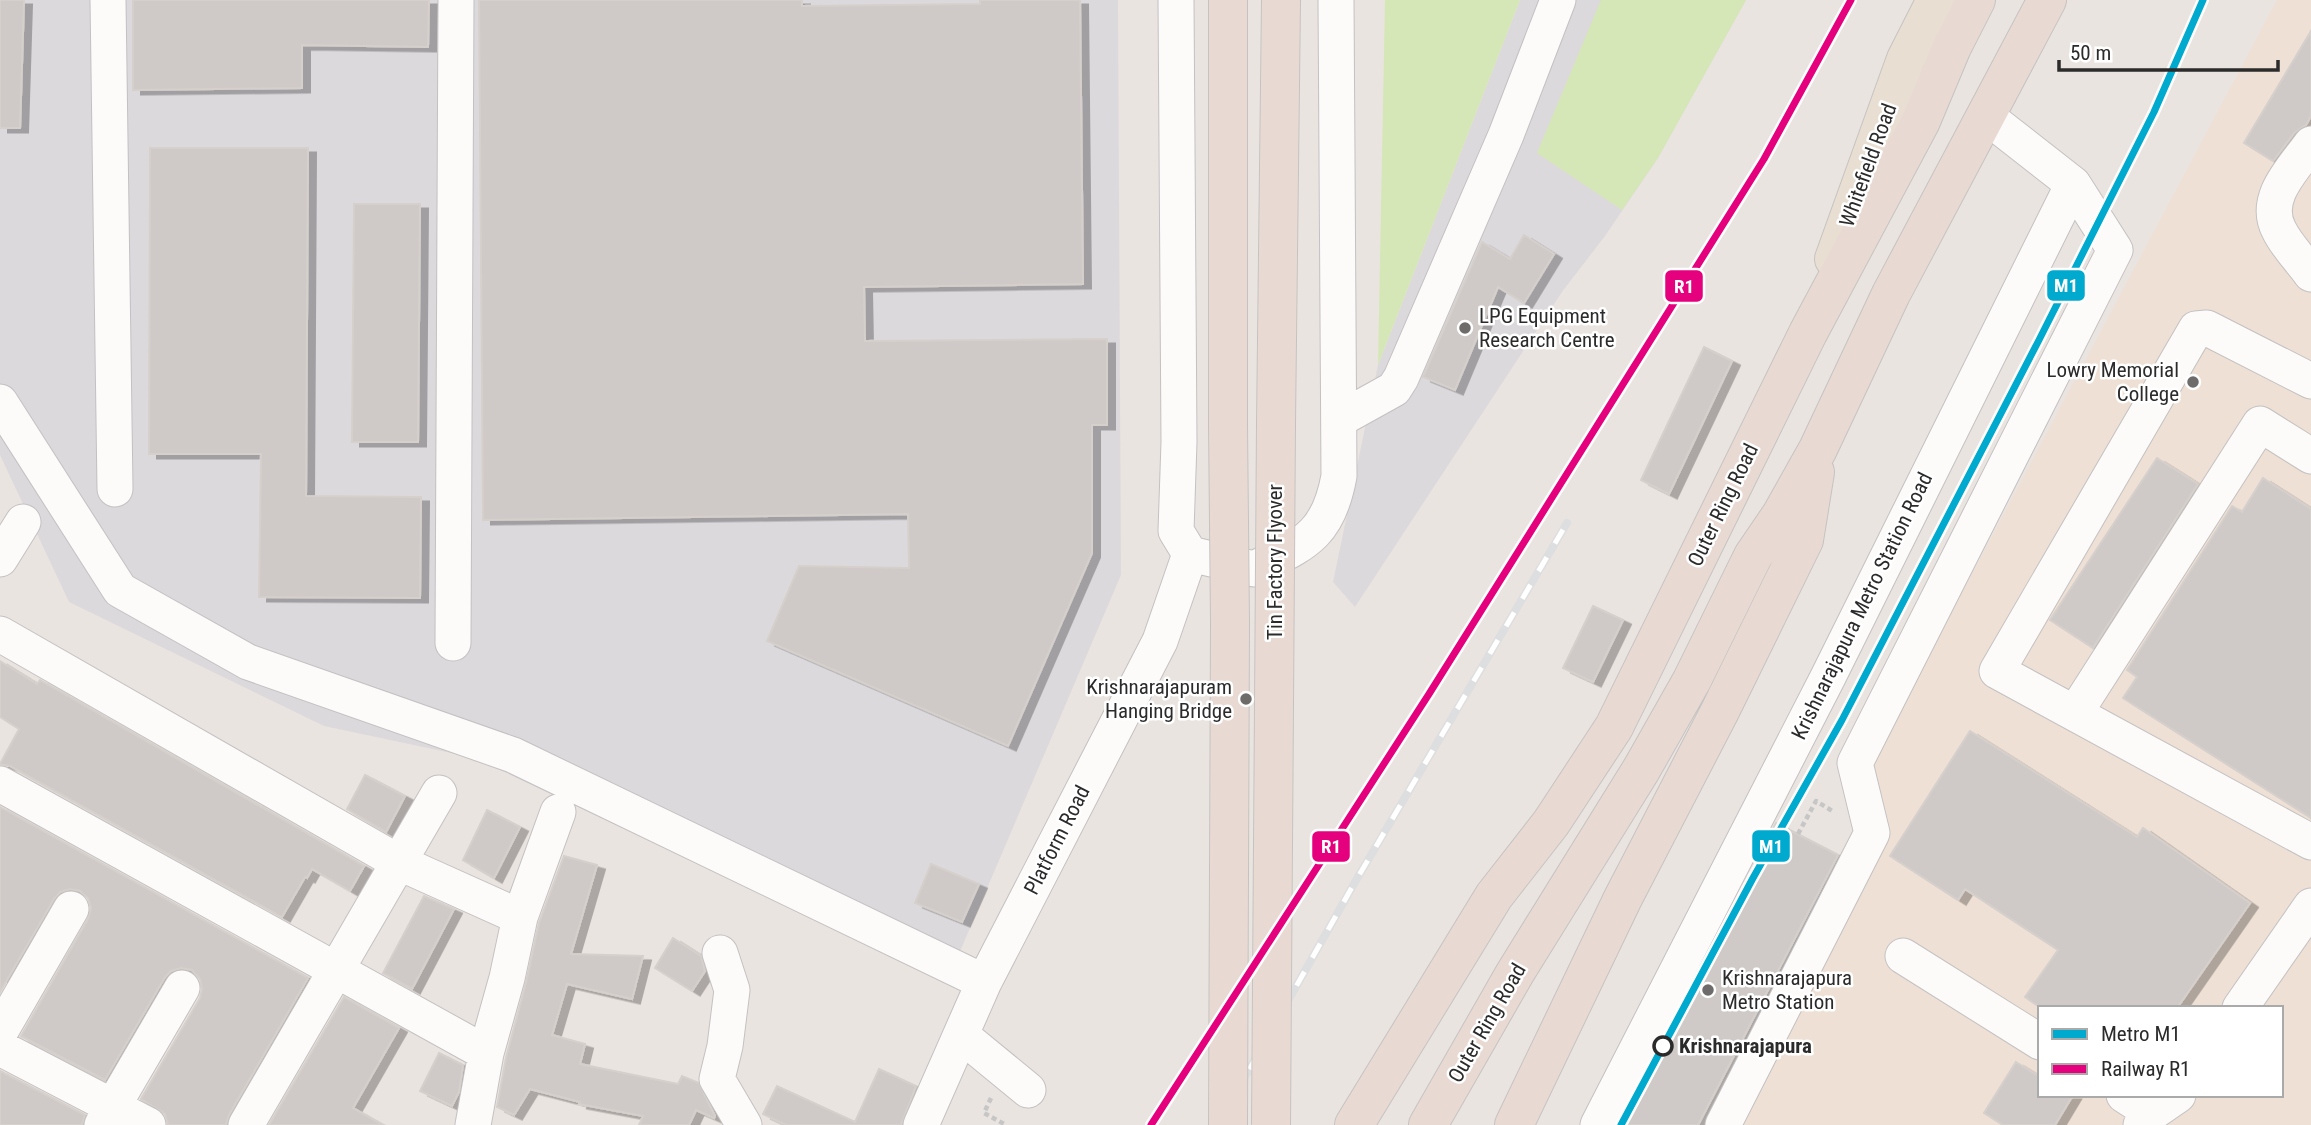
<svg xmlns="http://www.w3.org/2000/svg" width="2311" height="1125" font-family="'Roboto Condensed',sans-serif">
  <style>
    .industrial { fill: #dcd9dc }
    .education { fill: #eee0d4; fill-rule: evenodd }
    .green { fill: #d5e7b6 }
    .building { fill: #cfcac7; stroke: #d5d0cc; stroke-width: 2; filter: url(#shadow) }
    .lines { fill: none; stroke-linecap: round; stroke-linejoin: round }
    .minor-casing { stroke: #c3c1c2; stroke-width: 37 }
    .major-casing { stroke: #c5c3c1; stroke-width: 40 }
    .highway-casing { stroke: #c5c3c1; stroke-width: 40 }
    .path { stroke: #c6c6c6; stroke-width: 4.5; stroke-dasharray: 5 3.5; stroke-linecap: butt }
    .minor { stroke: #fcfbfa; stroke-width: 35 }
    .major { stroke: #e8ded2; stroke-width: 38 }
    .highway { stroke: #e9d9d3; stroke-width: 38 }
    .rail-casing { stroke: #dddedf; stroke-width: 8 }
    .rail { stroke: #fff; stroke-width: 5; stroke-dasharray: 16; stroke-linecap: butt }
    .highway-bridge-casing { stroke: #c5c3c1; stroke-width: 40; stroke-linecap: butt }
    .highway-bridge { stroke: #e9d9d3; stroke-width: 38 }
    .rail-1-casing { stroke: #fff; stroke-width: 12 }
    .rail-1 { stroke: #e5007d; stroke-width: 7 }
    .metro-1-casing { stroke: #fff; stroke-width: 12 }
    .metro-1 { stroke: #00a9ce; stroke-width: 7 }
    .poi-dot { fill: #6e6c6a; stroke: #fff; stroke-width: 2.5 }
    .stop-dot { fill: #fff; stroke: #2b2b2b; stroke-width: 3.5 }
    .labels { text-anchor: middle; stroke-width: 5; stroke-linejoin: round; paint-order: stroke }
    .street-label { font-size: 21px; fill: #2b2b2b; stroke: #fff }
    .poi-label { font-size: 21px; fill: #2b2b2b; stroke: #fff; text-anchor: start }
    .stop-label { font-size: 21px; font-weight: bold; fill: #2b2b2b; stroke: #fff; text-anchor: start }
    .line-badge { stroke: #fff; stroke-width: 2.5 }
    .badge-label { font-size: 19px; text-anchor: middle; font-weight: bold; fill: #fff }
  </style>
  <defs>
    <filter id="shadow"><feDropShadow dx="8" dy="4.5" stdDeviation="0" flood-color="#0004"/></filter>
  </defs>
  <rect width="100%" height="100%" fill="#eae4e0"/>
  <path class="industrial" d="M0,0H1118L1121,575L947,982L475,758L324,726L69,602L0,455Z
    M1520,0H1746L1658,158L1605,236L1562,292L1355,607L1333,582L1378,365Z"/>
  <path class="education" d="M2277,0H2311V1125H1732L1886,830L1871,764ZM2040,1008H2281V1095H2040Z"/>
  <path class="green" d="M1385,0H1520L1378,365Z
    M1601,0H1746L1658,158L1622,210L1537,153Z"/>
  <path class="building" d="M0,0H24L20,128H0Z
    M133,0H429L428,47L302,45V88L133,90Z
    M479,0H802V6L980,4V0H1080L1083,284L864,287L865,341L1107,339V425H1092V553L1008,746L767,641L799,566L909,568L908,514L483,520Z
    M2311,31V116L2306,125L2295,132L2273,161L2244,143Z
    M150,148H308L306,496L421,497L420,598L259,597L261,454H149Z
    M354,204H420L418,442H352Z
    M1524,235L1554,254L1524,303L1498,287L1455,390L1423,377L1482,242L1510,259Z
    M1704,347L1732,361L1669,494L1641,480Z
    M2157,458L2198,484L2093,648L2050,620Z
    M2263,478L2311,509V818L2123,698L2137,677L2127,670L2232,506L2242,512Z
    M1593,606L1623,620L1593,682L1563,668Z
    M0,661L37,684L40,680L364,866L350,891L312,869L307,878L305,877L282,917L10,766L0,764L19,729L0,717Z
    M1970,731L2137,837L2143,828L2250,903L2177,1008H2041L2025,997L2058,950L1965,889L1958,900L1890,856Z
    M365,775L405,796L386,832L347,809Z
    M0,807L308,978L229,1115L226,1125H168L165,1114L141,1099L200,998L202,989L200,979L192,970L181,968L171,971L165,977L105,1080L21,1036L88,919L91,908L88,898L80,891L70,889L60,892L54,899L0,992Z
    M487,810L520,827L494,878L463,860Z
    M1776,823L1838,855L1698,1125H1621Z
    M564,856L597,865L571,954L643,956L632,999L567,984L552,1035L585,1044L580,1064L678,1084L682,1076L699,1083L715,1116L714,1118L696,1110L689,1125H639L643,1116L579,1104L580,1102L530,1089L514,1115L497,1107L506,1058L526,983L539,923Z
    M931,864L979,884L962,922L915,903Z
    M424,896L454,909L412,989L383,973Z
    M673,938L701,956L705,971L692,991L655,968Z
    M344,997L399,1028L353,1108L383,1125H269Z
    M439,1053L463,1065L459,1092L452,1106L420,1091Z
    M2016,1062L2040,1077V1095H2073L2055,1125H2003L1984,1113Z
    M879,1069L916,1086L901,1125H786L763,1114L777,1086L855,1122Z
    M0,1071L85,1115L82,1125H0Z"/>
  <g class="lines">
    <defs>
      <path id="minor" d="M108,0L115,489
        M1176,0L1179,442L1176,531L1190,554L1254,569C1303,544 1328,537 1339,476L1336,0
        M2311,144C2294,168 2262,198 2279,230C2286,245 2301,260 2311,274
        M2311,381L2207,328L2196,329L1997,671L2311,842
        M0,402L120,590L248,662L513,755L984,982
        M1340,419L1394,389L1401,378L1506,135L1558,0
        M0,559L23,522
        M0,634L400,863L520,917
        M453,643L456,0
        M2075,713L2260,424L2311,456
        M0,784L486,1053L473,1125
        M720,953L732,990L725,1046L717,1079L744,1125
        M1903,956L2040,1042
        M2240,1008L2311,906
        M0,1032L71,909
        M961,1035L1028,1090
        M0,1048L148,1125
        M486,1053L507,978L520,917L558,812
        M2124,1095L2152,1113
        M102,1125L182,988
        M246,1125L439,793
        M921,1125L984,982L1160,641L1190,554
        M1598,1125L1828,677L2073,184L1986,116
        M1723,1125L1872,833L1855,763L2115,250L2073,184
        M2141,1125L2152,1113L2178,1095"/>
      <path id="major" d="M1834,259L1906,59L1936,0"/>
      <path id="highway" d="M1228,0V424
        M1276,424L1281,0
        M1354,1125L1494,896L1551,823L1614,727L1808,333L1921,121L1952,47L1976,0
        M1428,1125L1515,973L1641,770L1692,680L1753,556L1781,515L1818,449L1891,294L2047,0
        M1514,1125L1623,898L1720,711L1804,540L1815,472"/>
    </defs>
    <use href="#minor" class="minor-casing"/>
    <use href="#major" class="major-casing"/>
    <use href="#highway" class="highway-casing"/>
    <path class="path" d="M1798,834L1816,801L1834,812
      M991,1098L984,1113L1006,1125"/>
    <use href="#minor" class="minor"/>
    <use href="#major" class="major"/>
    <use href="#highway" class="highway"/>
    <defs>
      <path id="rail" d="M1218,1125L1355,882L1567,523"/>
    </defs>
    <use href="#rail" class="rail-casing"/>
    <use href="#rail" class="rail"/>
    <defs>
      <path id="highway-bridge" d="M1228,1125L1230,622L1228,424
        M1271,1125L1276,424"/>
    </defs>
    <use href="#highway-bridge" class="highway-bridge-casing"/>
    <use href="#highway-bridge" class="highway-bridge"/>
    <defs>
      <path id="rail-1" d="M1151,1125L1429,694L1764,159L1851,0"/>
    </defs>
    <use href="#rail-1" class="rail-1-casing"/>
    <use href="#rail-1" class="rail-1"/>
    <defs>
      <path id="metro-1" d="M1621,1125L1753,878L1842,720L2039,340L2154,112L2203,0"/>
    </defs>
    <use href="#metro-1" class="metro-1-casing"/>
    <use href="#metro-1" class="metro-1"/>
  </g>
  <g class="poi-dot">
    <circle cx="1465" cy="328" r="7"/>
    <circle cx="2193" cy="382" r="7"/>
    <circle cx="1246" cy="699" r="7"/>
    <circle cx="1708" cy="990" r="7"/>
  </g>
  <circle class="stop-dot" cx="1663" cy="1046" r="9"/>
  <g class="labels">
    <g class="street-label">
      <text transform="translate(1868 165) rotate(-70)" y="7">Whitefield Road</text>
      <text transform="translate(1723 505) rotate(-64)" y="7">Outer Ring Road</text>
      <text transform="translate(1275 562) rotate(-90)" y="7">Tin Factory Flyover</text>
      <text transform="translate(1862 606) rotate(-64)" y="7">Krishnarajapura Metro Station Road</text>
      <text transform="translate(1057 840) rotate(-63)" y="7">Platform Road</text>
      <text transform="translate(1487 1023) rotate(-60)" y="7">Outer Ring Road</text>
    </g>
    <g class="poi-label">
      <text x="1479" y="323">LPG Equipment<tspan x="1479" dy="24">Research Centre</tspan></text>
      <text x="2179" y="377" text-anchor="end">Lowry Memorial<tspan x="2179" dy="24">College</tspan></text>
      <text x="1232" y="694" text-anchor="end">Krishnarajapuram<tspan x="1232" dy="24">Hanging Bridge</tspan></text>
      <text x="1722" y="985">Krishnarajapura<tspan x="1722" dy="24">Metro Station</tspan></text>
    </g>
    <g class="stop-label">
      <text x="1679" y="1053">Krishnarajapura</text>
    </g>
  </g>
  <g class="line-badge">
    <rect x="2046" y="269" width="40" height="33" rx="7" fill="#00a9ce"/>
    <rect x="1664" y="269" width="40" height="34" rx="7" fill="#e5007d"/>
    <rect x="1751" y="829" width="40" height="34" rx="7" fill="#00a9ce"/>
    <rect x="1311" y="830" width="40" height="33" rx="7" fill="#e5007d"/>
  </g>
  <g class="badge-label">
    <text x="2066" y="292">M1</text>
    <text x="1684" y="293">R1</text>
    <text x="1771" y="853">M1</text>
    <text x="1331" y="853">R1</text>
  </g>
  <rect x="2038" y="1006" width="245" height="91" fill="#ffffff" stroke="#aaaaaa" stroke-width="2"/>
  <rect x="2052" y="1029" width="35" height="10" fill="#00a9ce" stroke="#aaaaaa" stroke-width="2"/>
  <text x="2101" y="1041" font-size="21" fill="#2b2b2b">Metro M1</text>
  <rect x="2052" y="1064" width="35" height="10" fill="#e5007d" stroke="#aaaaaa" stroke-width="2"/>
  <text x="2101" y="1076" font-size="21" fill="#2b2b2b">Railway R1</text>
  <path d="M2059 60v10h219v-10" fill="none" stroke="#2b2b2b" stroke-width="3.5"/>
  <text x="2070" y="60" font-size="21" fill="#2b2b2b" stroke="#ffffff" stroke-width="5" paint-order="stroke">50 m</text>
</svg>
